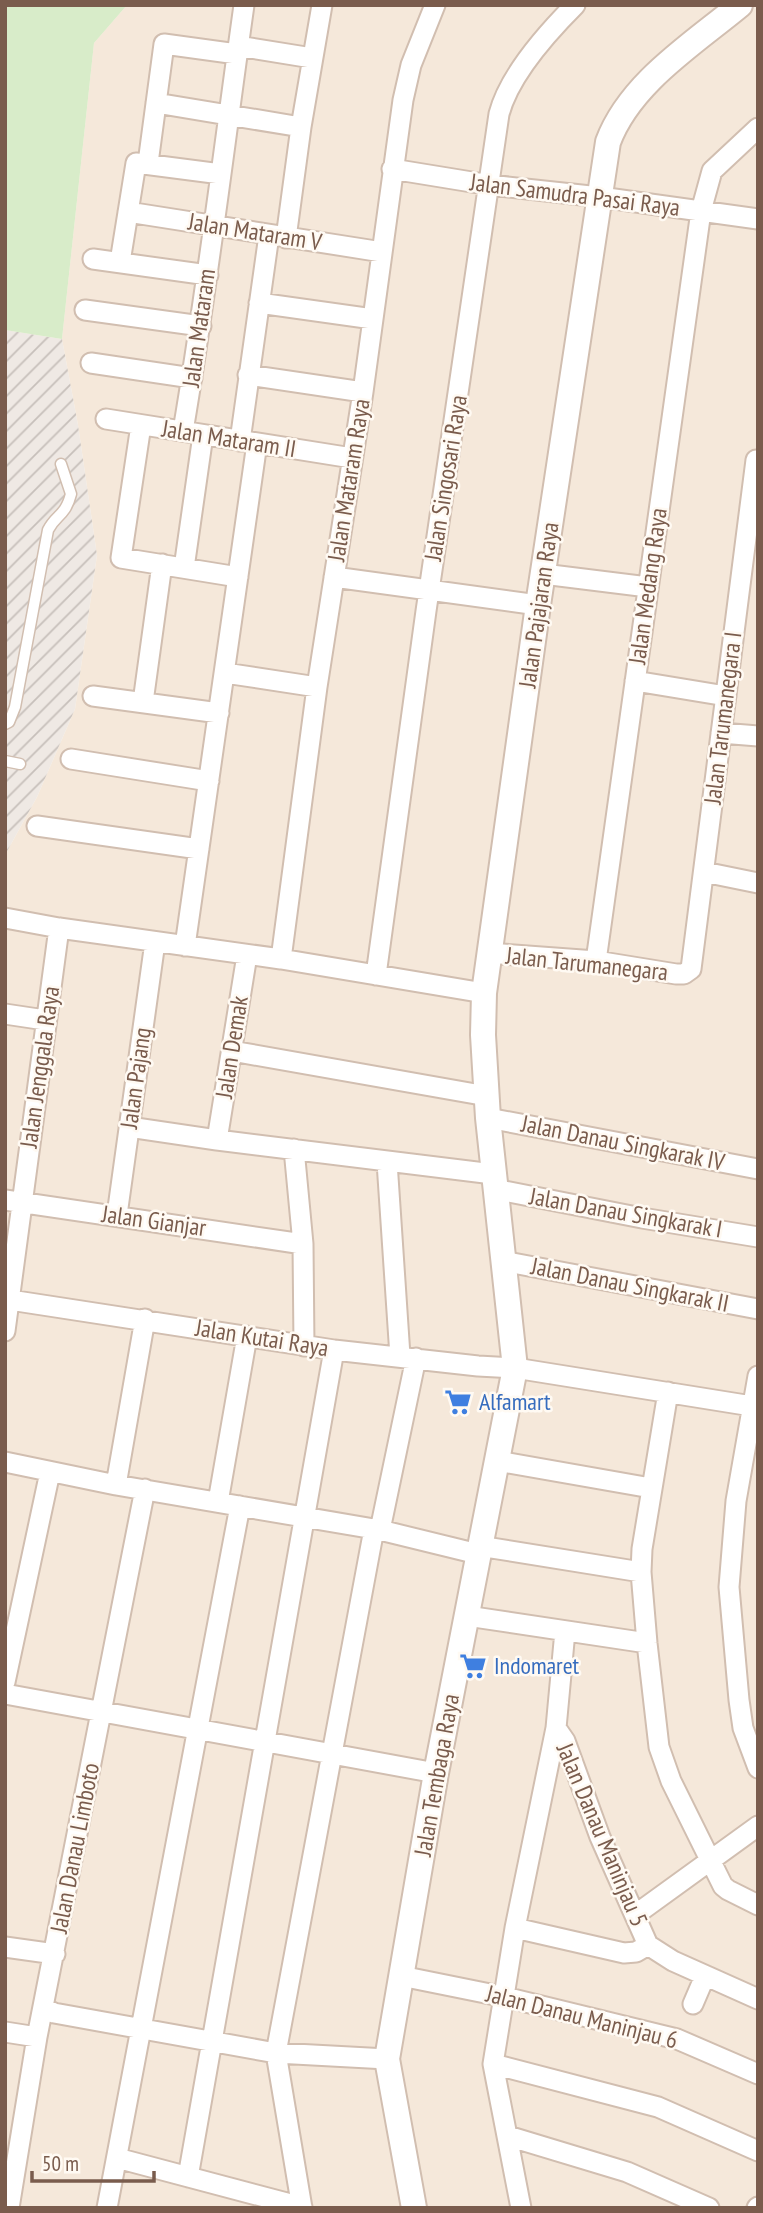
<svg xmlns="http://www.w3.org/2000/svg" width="763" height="2213" font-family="'PT Sans Narrow',sans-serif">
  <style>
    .residential { fill: #f5e8da }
    .industrial { fill: url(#industrial-furrows) }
    .green { fill: #d8ecc9 }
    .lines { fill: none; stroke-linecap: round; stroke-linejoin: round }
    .service-casing { stroke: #d1beb0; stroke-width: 13 }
    .minor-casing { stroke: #d1beb0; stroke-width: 23 }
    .tertiary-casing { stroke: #d1beb0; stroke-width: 28 }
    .service { stroke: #fff; stroke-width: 10 }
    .minor { stroke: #fff; stroke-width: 19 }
    .tertiary { stroke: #fff; stroke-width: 24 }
    .labels { text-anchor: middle; stroke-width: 5; stroke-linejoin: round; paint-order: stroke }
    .street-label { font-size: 24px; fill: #7a5c4d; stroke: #fffaf3 }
    .shop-label { font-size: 24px; fill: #366cbe; stroke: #fffaf3; text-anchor: start }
  </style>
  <defs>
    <pattern id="industrial-furrows" width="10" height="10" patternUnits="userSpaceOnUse" patternTransform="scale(1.75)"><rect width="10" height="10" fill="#efe9e4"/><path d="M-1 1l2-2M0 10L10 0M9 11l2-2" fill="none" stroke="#c7c0bb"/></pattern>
  </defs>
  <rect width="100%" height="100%" fill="#fdf6ec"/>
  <path class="residential" d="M127,5H758V2208H5V855L37,797L75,709L97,555L78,425L62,339L94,43Z"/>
  <path class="industrial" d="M5,330L62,339L78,425L97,555L75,709L37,797L5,855Z"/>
  <path class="green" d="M5,5H127L94,43L62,339L5,330Z"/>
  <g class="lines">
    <defs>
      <path id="service" d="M5,724L9,722L15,707L48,530C56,514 65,517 71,494L61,464
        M5,761L20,764"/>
      <path id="minor" d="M238,46L312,58
        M156,103L301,127
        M148,163L164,44L237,54
        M392,169L490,185L600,197L758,219
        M128,212L382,252
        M286,238L301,127L322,5
        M93,259L208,275
        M120,262L136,163L221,174
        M259,303L373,319
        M85,310L201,326
        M91,363L192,378
        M248,375L363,392
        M106,419L352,458
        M141,425L121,558L238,577
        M183,431C207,290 224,147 244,5
        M240,441L269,235
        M184,568L203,435
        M543,574L648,587
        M334,577L538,605
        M225,673L317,687
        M635,681L726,696
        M93,696L219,713
        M143,702L162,564
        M721,733L758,736
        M71,759L209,781
        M37,826L199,849
        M704,872L758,883
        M5,918L59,928L281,959L484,993
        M185,946L257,443
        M488,953L596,961L676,974H684L691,969L756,460
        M281,959L317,687L363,392L403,100L411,65L435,5
        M596,961L701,211L712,171L758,128
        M376,975L426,611L499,114C509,76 547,33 575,5
        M5,1014L45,1020
        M232,1051L487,1096
        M488,1118L758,1169
        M129,1127L217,1140L493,1174
        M217,1140L247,955
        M294,1149L303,1244L304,1346
        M387,1162L400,1356
        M494,1189L642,1218L758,1237
        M5,1200L303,1244
        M117,1215L155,942
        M502,1261L758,1309
        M10,1300L334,1350L478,1366L515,1368L758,1407
        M5,1331L59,928
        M758,1376L736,1501L729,1587L739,1700L743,1728L758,1768
        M668,1392L642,1549L641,1572L647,1643L659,1747L671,1781L723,1886L728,1890L758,1905
        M497,1461L651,1488
        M5,1462L116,1485L380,1530L478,1554
        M116,1485L145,1319
        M218,1502L247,1336
        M380,1530L416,1358
        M479,1546L641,1572
        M467,1616L647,1643
        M5,1682L50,1472
        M5,1694L436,1773
        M556,1728L565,1741L600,1837L648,1945L673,1961L758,1999
        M635,1915L758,1826
        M515,1928L624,1953L636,1952L648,1945
        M5,1947L55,1954
        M401,1976L505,1997L677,2039L758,2074
        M693,2004L705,1976
        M43,2008L54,2013L276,2053L387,2059
        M5,2032L37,2037
        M493,2064L658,2107L758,2151
        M508,2136L627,2172L709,2208
        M117,2158L302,2207
        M188,2177L334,1350
        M9,2208L37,2037L145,1489
        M107,2208L240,1506
        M302,2208L276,2053L374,1529
        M521,2208L493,2064L515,1928L556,1728L565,1631
        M757,2208L758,2207"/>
      <path id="tertiary" d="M414,2208L387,2059L436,1773L515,1368L488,1118L483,1035L484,993L538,605L608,142C630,83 693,44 740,5"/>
    </defs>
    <use href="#service" class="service-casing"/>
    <use href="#minor" class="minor-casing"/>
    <use href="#tertiary" class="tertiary-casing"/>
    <use href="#service" class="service"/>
    <use href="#minor" class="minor"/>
    <use href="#tertiary" class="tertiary"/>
  </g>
  <defs>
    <symbol id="supermarket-bare" viewBox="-9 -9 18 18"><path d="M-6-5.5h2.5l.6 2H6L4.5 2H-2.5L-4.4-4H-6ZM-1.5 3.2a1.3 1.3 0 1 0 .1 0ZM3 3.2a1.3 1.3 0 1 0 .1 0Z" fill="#3f7fe0" stroke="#fffaf3" stroke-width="2.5" paint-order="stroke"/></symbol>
  </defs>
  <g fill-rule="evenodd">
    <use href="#supermarket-bare" x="439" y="1383" width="38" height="38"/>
    <use href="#supermarket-bare" x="454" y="1647" width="38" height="38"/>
  </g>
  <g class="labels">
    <g class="street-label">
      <text transform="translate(575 195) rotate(7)" y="8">Jalan Samudra Pasai Raya</text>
      <text transform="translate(255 232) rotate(9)" y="8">Jalan Mataram V</text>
      <text transform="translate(199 328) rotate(-82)" y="8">Jalan Mataram</text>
      <text transform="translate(229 439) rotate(9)" y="8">Jalan Mataram II</text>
      <text transform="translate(446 478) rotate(-81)" y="8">Jalan Singosari Raya</text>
      <text transform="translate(349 480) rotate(-81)" y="8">Jalan Mataram Raya</text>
      <text transform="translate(648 586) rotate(-82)" y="8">Jalan Medang Raya</text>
      <text transform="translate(539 605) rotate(-82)" y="8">Jalan Pajajaran Raya</text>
      <text transform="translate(723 718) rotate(-83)" y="8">Jalan Tarumanegara I</text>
      <text transform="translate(587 964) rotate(6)" y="8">Jalan Tarumanegara</text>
      <text transform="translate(232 1047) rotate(-81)" y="8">Jalan Demak</text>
      <text transform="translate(40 1067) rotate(-82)" y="8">Jalan Jenggala Raya</text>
      <text transform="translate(136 1078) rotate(-82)" y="8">Jalan Pajang</text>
      <text transform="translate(623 1143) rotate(11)" y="8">Jalan Danau Singkarak IV</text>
      <text transform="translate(626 1213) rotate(10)" y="8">Jalan Danau Singkarak I</text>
      <text transform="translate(154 1221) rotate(8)" y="8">Jalan Gianjar</text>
      <text transform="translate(630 1285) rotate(11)" y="8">Jalan Danau Singkarak II</text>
      <text transform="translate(262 1338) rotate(9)" y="8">Jalan Kutai Raya</text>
      <text transform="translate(437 1775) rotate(-80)" y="8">Jalan Tembaga Raya</text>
      <text transform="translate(602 1835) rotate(67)" y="8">Jalan Danau Maninjau 5</text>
      <text transform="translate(75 1848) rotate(-79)" y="8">Jalan Danau Limboto</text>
      <text transform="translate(582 2017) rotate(14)" y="8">Jalan Danau Maninjau 6</text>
    </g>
    <g class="shop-label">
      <text x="479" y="1410">Alfamart</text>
      <text x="494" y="1674">Indomaret</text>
    </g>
  </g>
  <rect width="763" height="2213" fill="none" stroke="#7a5c4d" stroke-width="14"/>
  <path d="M32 2171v10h122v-10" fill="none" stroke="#7a5c4d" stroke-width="3.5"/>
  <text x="42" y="2171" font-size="21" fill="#7a5c4d" stroke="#fffaf3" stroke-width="5" paint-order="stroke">50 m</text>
</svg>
